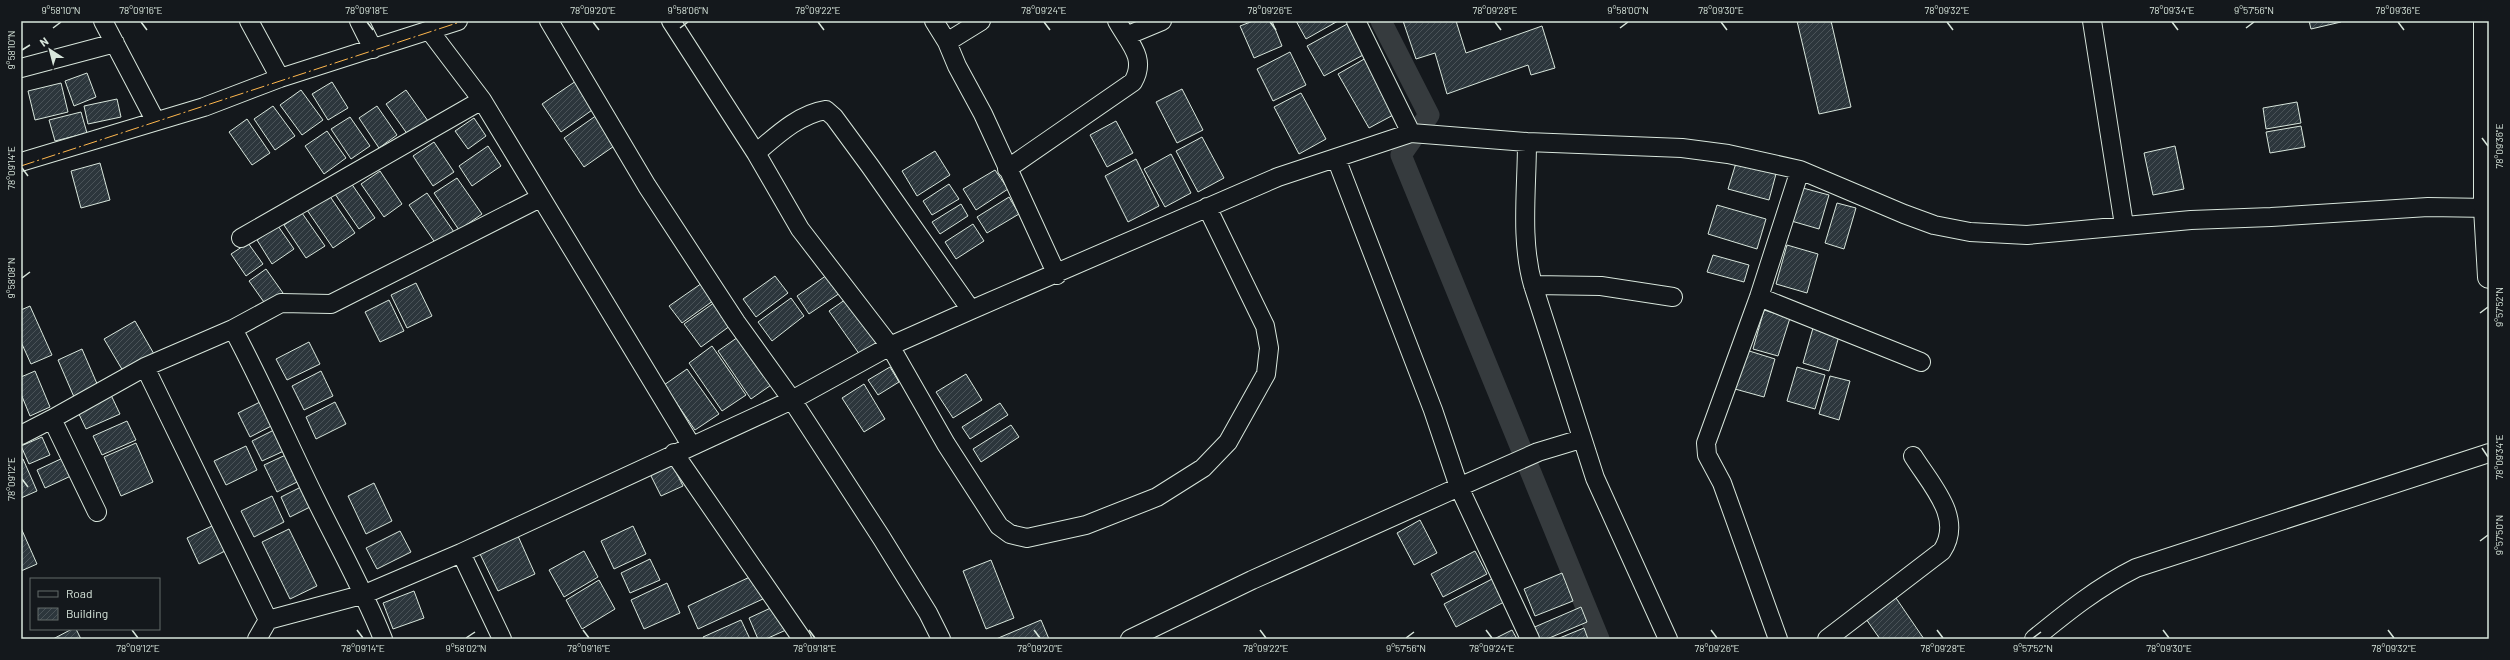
<svg xmlns="http://www.w3.org/2000/svg" width="2510" height="660" font-family="Barlow,sans-serif">
  <style>
    .lines { fill: none; stroke-linecap: round; stroke-linejoin: round }
    .canal { stroke: #363b3e; stroke-width: 21 }
    .building { fill: url(#building-hatch); stroke: #d8e6dc }
    .street-casing { stroke: #d8e6dc; stroke-width: 20 }
    .primary-casing { stroke: #d8e6dc; stroke-width: 24 }
    .street { stroke: #14181c; stroke-width: 18 }
    .primary { stroke: #14181c; stroke-width: 22 }
    .power { stroke: #ffb74d; stroke-width: 1; stroke-dasharray: 14 3 2 3; stroke-linecap: butt }
    .ticks { fill: none; stroke: #d8e6dc; stroke-width: 1.5 }
    .neatline { fill: none; stroke: #d8e6dc; stroke-width: 1.5 }
    .ticks-label { font-size: 10px; text-anchor: middle; fill: #d8e6dc }
  </style>
  <defs>
    <pattern id="building-hatch" width="6" height="6" patternUnits="userSpaceOnUse"><rect width="6" height="6" fill="#2c363c"/><path d="M-1 1l2-2M0 6l6-6M5 7l2-2" fill="none" stroke="#4a5358"/></pattern>
  </defs>
  <rect width="100%" height="100%" fill="#14181c"/>
  <g class="lines">
    <path class="canal" d="M1381,21L1429,115L1401,155L1599,639"/>
  </g>
  <path class="building" d="M1253,21H1272L1282,46L1254,58L1240,26Z
    M1296,21H1338L1306,39Z
    M1403,21H1456L1466,53L1542,26L1555,68L1531,75L1528,65L1447,94L1435,53L1416,59Z
    M1797,21H1831L1851,107L1819,114Z
    M2309,21H2341V22L2311,29Z
    M1349,23L1365,54L1324,76L1307,46Z
    M1290,52L1306,85L1273,101L1257,69Z
    M1366,58L1397,113L1369,128L1338,74Z
    M87,73L96,97L74,106L65,81Z
    M576,81L595,108L561,132L542,104Z
    M332,82L348,108L328,120L312,94Z
    M61,83L68,112L35,120L28,91Z
    M1182,89L1203,130L1177,143L1156,102Z
    M301,90L323,120L302,135L280,105Z
    M406,90L428,121L408,135L386,104Z
    M1301,93L1326,139L1299,154L1274,107Z
    M117,99L121,117L88,124L84,106Z
    M2297,102L2301,123L2266,129L2263,108Z
    M273,106L295,136L275,150L254,119Z
    M377,106L397,135L379,148L359,118Z
    M81,112L87,133L55,141L49,120Z
    M597,115L617,144L584,167L564,138Z
    M350,117L370,146L351,159L331,129Z
    M474,118L486,136L468,149L455,131Z
    M247,119L270,153L252,165L229,132Z
    M1116,121L1133,153L1107,167L1090,135Z
    M2301,126L2305,147L2270,153L2266,132Z
    M327,131L346,158L324,174L305,146Z
    M1202,137L1224,178L1198,192L1176,151Z
    M434,142L454,172L433,186L413,156Z
    M488,146L501,166L472,186L459,166Z
    M2175,146L2184,189L2153,195L2144,153Z
    M935,151L950,175L917,196L902,171Z
    M1171,154L1191,193L1165,207L1144,169Z
    M1136,159L1159,206L1128,222L1105,176Z
    M100,163L110,200L81,208L71,171Z
    M1736,163L1776,174L1769,200L1728,189Z
    M995,170L1008,189L976,210L963,189Z
    M380,171L402,204L384,217L361,184Z
    M457,178L482,214L459,230L434,193Z
    M351,183L375,218L359,229L335,194Z
    M949,184L959,199L932,215L923,201Z
    M1799,187L1829,195L1819,229L1788,220Z
    M427,193L454,232L436,244L409,205Z
    M329,195L355,233L333,248L307,210Z
    M1009,197L1019,214L987,233L977,217Z
    M1837,203L1856,208L1844,249L1825,243Z
    M961,204L968,216L940,234L932,222Z
    M1717,205L1766,219L1757,249L1708,234Z
    M302,213L325,246L306,258L284,225Z
    M973,224L984,241L956,259L945,242Z
    M278,226L294,249L272,264L257,240Z
    M248,243L263,264L246,276L231,254Z
    M1787,245L1818,254L1807,293L1776,284Z
    M1713,255L1749,265L1744,282L1707,272Z
    M266,269L283,293L266,305L249,281Z
    M827,275L840,293L809,314L797,296Z
    M775,276L788,293L756,317L743,299Z
    M705,281L717,298L682,323L669,306Z
    M416,283L432,316L407,328L391,295Z
    M849,297L880,341L860,355L829,311Z
    M791,298L804,316L772,341L758,322Z
    M389,300L404,331L380,342L365,312Z
    M718,300L734,323L701,347L684,324Z
    M30,306L52,355L31,364L21,342V310Z
    M1764,310L1790,318L1778,356L1753,349Z
    M135,321L154,354L123,371L104,339Z
    M1813,328L1839,336L1829,371L1803,363Z
    M741,335L774,383L751,399L718,351Z
    M309,342L320,364L287,380L276,359Z
    M712,346L746,395L722,411L689,363Z
    M82,349L98,386L74,397L58,360Z
    M1746,350L1775,359L1764,397L1735,389Z
    M890,367L899,382L878,395L868,380Z
    M1797,367L1825,375L1815,409L1787,401Z
    M687,369L719,414L695,430L664,385Z
    M35,371L50,407L30,416L21,394V377Z
    M321,371L333,396L304,410L292,386Z
    M966,374L982,400L953,418L936,392Z
    M1830,376L1850,381L1839,420L1819,414Z
    M864,384L885,419L864,432L842,398Z
    M111,395L120,414L86,429L77,410Z
    M266,399L277,423L250,437L238,413Z
    M335,402L346,424L316,439L306,417Z
    M1000,403L1008,415L970,439L962,427Z
    M127,421L136,440L102,455L93,436Z
    M1011,425L1019,437L981,462L973,449Z
    M276,429L286,450L262,461L252,441Z
    M42,437L50,455L29,464L21,446Z
    M136,443L153,482L121,496L104,457Z
    M246,446L257,470L226,485L214,461Z
    M290,453L303,479L277,492L264,465Z
    M65,457L73,475L45,488L37,470Z
    M21,459H23L37,491L21,498Z
    M671,462L683,486L661,496L649,472Z
    M374,483L392,521L366,534L348,496Z
    M303,486L312,506L290,517L281,497Z
    M272,496L284,522L254,537L241,511Z
    M1420,520L1437,553L1414,565L1397,533Z
    M216,524L229,549L199,564L187,538Z
    M633,526L646,554L614,569L601,541Z
    M21,528L37,564L21,571Z
    M289,529L317,586L290,599L262,542Z
    M400,531L411,552L377,569L366,548Z
    M518,536L535,574L498,591L480,554Z
    M584,551L598,577L564,597L549,570Z
    M1475,551L1487,574L1443,597L1431,574Z
    M650,559L660,580L630,593L621,573Z
    M991,560L1014,618L986,629L963,571Z
    M1562,573L1573,601L1535,616L1524,589Z
    M754,575L765,598L698,629L688,606Z
    M1492,579L1504,602L1456,627L1444,604Z
    M599,580L615,609L582,629L566,600Z
    M667,583L680,613L644,629L631,600Z
    M414,591L424,618L393,629L383,603Z
    M1896,598L1924,639H1880L1866,619Z
    M775,606L786,630L766,639H758L749,618Z
    M1581,607L1587,622L1547,639H1534L1530,629Z
    M741,620L750,639H704L703,637Z
    M1041,620L1049,639H996Z
    M1584,628L1588,639H1557Z
    M72,629H76L81,639H53Z
    M1512,630L1517,639H1494Z"/>
  <g class="lines">
    <defs>
      <path id="street" d="M103,21L155,120
        M249,21L280,78
        M359,21L373,49
        M549,21L647,186L736,322L792,400L881,537L928,613L941,639
        M671,21L756,153L800,229L890,346L946,444L999,526L1010,534L1027,538L1086,525L1157,497L1203,468L1228,442L1266,374L1269,348L1265,326L1207,207
        M934,21L947,42L957,66L983,114L1057,275
        M1356,21L1411,133
        M2092,21L2124,225
        M429,30L482,100L691,445
        M1126,36L1162,21
        M947,42L981,21
        M21,68L115,43
        M1527,142C1527,189 1520,240 1533,285L1595,478L1668,639
        M756,153C776,136 799,114 826,110L834,117L870,166L971,310
        M1336,158L1433,410L1459,487L1538,452L1581,439
        M21,162L204,107L280,78L458,21
        M1007,169L1133,82C1147,58 1129,43 1117,21
        M241,238L482,100
        M1533,285L1601,286L1673,297
        M1759,297L1921,362
        M233,329L281,303L331,304L540,198
        M145,367L268,620
        M21,435L52,419
        M674,453L802,639
        M97,512L52,419L145,367L233,329C263,385 288,443 316,500C339,547 364,591 383,639
        M461,553L502,639
        M257,639L268,620L365,594L461,553L792,400L890,346L971,310L1278,177L1411,133L1527,142L1682,148L1728,154L1800,170L1904,214L1934,225L1970,232L2027,235L2191,220L2271,217L2428,207L2489,208
        M1130,639L1252,580L1459,487L1530,639
        M1778,639L1722,483L1707,455L1706,443L1759,297L1800,170
        M1827,639L1942,551C1964,518 1931,485 1913,456
        M2034,639C2067,612 2098,587 2136,568L2489,453"/>
      <path id="primary" d="M2485,21V208L2489,277"/>
    </defs>
    <use href="#street" class="street-casing"/>
    <use href="#primary" class="primary-casing"/>
    <use href="#street" class="street"/>
    <use href="#primary" class="primary"/>
    <path class="power" d="M21,166L463,21"/>
  </g>
  <path class="ticks" d="M141,22L147,30M367,22L373,30M593,22L599,30M818,22L824,30M1044,22L1050,30M1270,22L1276,30M1495,22L1501,30M1721,22L1727,30M1947,22L1953,30M2172,22L2178,30M2398,22L2404,30M53,28L61,22M680,28L688,22M1620,28L1628,22M2246,28L2254,22M22,50L30,45M2482,138L2488,146M22,168L28,176M22,278L30,272M2480,313L2488,307M2482,448L2488,457M22,479L28,487M2480,541L2488,535M132,630L138,638M357,630L363,638M583,630L589,638M809,630L815,638M1034,630L1040,638M1260,630L1266,638M1486,630L1492,638M1711,630L1717,638M1937,630L1943,638M2163,630L2169,638M2388,630L2394,638M466,638L475,632M1406,638L1414,632M2033,638L2041,632"/>
  <rect width="2510" height="660" fill="none" stroke="#14181c" stroke-width="44"/>
  <rect x="30" y="578" width="130" height="52" fill="#14181c" stroke="#626a69"/>
  <rect x="38" y="591" width="20" height="6" fill="#14181c" stroke="#626a69"/>
  <text x="66" y="598" font-size="12" fill="#d8e6dc">Road</text>
  <rect x="38" y="608" width="20" height="12" fill="url(#building-hatch)" stroke="#626a69"/>
  <text x="66" y="618" font-size="12" fill="#d8e6dc">Building</text>
  <g transform="translate(50 50) rotate(324)" stroke="#14181c" stroke-width="3" paint-order="stroke">
  <path d="M0-3L7 15L0 10L-7 15Z" fill="#d8e6dc"/>
  <text y="-6" font-size="11" font-weight="bold" text-anchor="middle" fill="#d8e6dc">N</text>
  </g>
  <rect x="22" y="22" width="2466" height="616" class="neatline"/>
  <g class="ticks-label">
    <text x="61" y="14">9°58'10"N</text>
    <text x="141" y="14">78°09'16"E</text>
    <text x="367" y="14">78°09'18"E</text>
    <text x="593" y="14">78°09'20"E</text>
    <text x="688" y="14">9°58'06"N</text>
    <text x="818" y="14">78°09'22"E</text>
    <text x="1044" y="14">78°09'24"E</text>
    <text x="1270" y="14">78°09'26"E</text>
    <text x="1495" y="14">78°09'28"E</text>
    <text x="1628" y="14">9°58'00"N</text>
    <text x="1721" y="14">78°09'30"E</text>
    <text x="1947" y="14">78°09'32"E</text>
    <text x="2172" y="14">78°09'34"E</text>
    <text x="2254" y="14">9°57'56"N</text>
    <text x="2398" y="14">78°09'36"E</text>
    <text transform="translate(11 50) rotate(-90)" y="4">9°58'10"N</text>
    <text transform="translate(2499 146) rotate(-90)" y="4">78°09'36"E</text>
    <text transform="translate(11 168) rotate(-90)" y="4">78°09'14"E</text>
    <text transform="translate(11 278) rotate(-90)" y="4">9°58'08"N</text>
    <text transform="translate(2499 307) rotate(-90)" y="4">9°57'52"N</text>
    <text transform="translate(2499 457) rotate(-90)" y="4">78°09'34"E</text>
    <text transform="translate(11 479) rotate(-90)" y="4">78°09'12"E</text>
    <text transform="translate(2499 535) rotate(-90)" y="4">9°57'50"N</text>
    <text x="138" y="652">78°09'12"E</text>
    <text x="363" y="652">78°09'14"E</text>
    <text x="466" y="652">9°58'02"N</text>
    <text x="589" y="652">78°09'16"E</text>
    <text x="815" y="652">78°09'18"E</text>
    <text x="1040" y="652">78°09'20"E</text>
    <text x="1266" y="652">78°09'22"E</text>
    <text x="1406" y="652">9°57'56"N</text>
    <text x="1492" y="652">78°09'24"E</text>
    <text x="1717" y="652">78°09'26"E</text>
    <text x="1943" y="652">78°09'28"E</text>
    <text x="2033" y="652">9°57'52"N</text>
    <text x="2169" y="652">78°09'30"E</text>
    <text x="2394" y="652">78°09'32"E</text>
  </g>
</svg>
